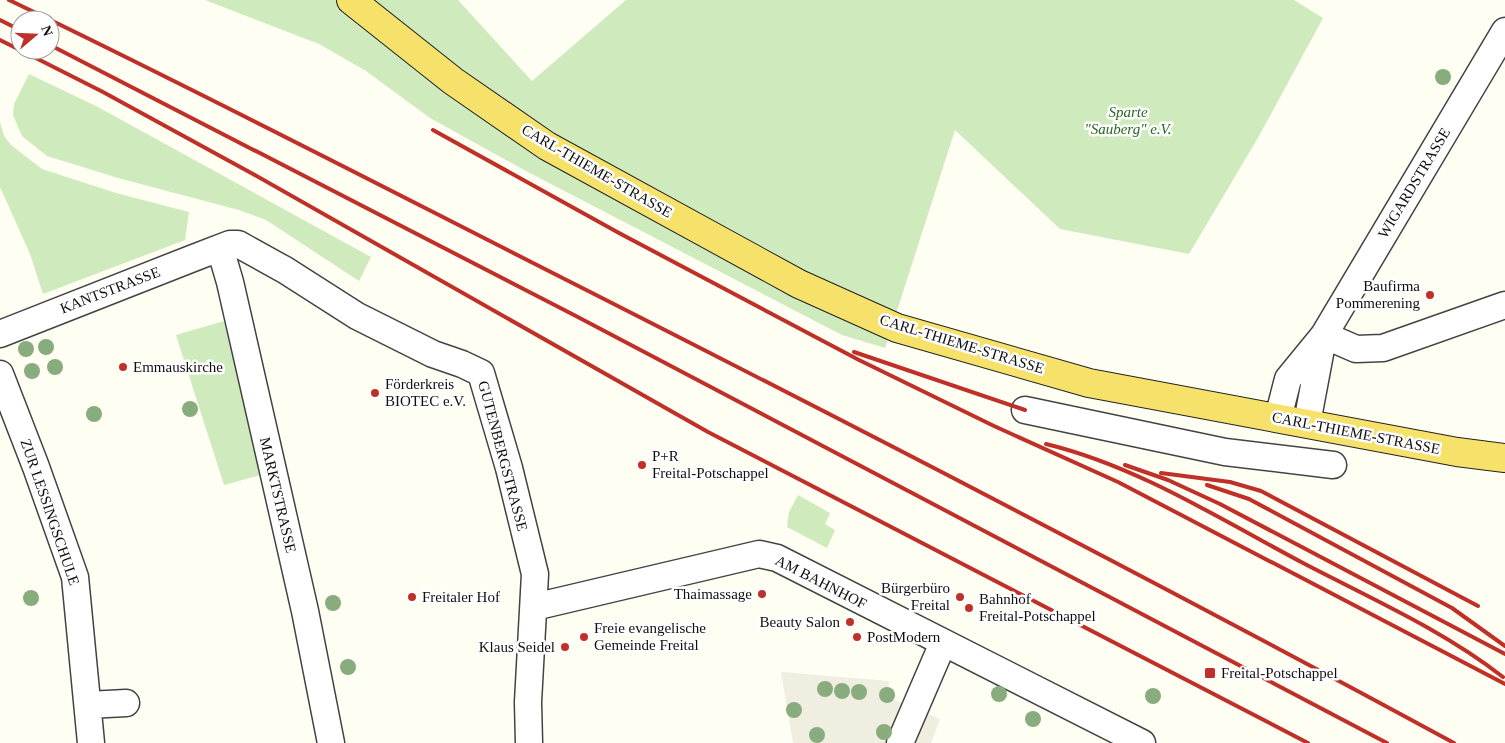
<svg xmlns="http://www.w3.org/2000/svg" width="1505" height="743" font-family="Georgia,serif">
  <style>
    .green { fill: #cfeabc }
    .plaza { fill: #f0ede1 }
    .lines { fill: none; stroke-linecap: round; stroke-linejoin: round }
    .minor-casing { stroke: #434343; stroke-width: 29 }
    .major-casing { stroke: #212121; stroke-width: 30 }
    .minor { stroke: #fff; stroke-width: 26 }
    .major { stroke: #f6e26b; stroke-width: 28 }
    .rail { stroke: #bf3028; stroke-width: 4 }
    .tree { fill: #89ac7f }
    .poi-dot { fill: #bf3028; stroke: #fff; stroke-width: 2 }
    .labels { text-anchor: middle; stroke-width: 5; stroke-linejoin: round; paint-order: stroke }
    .park-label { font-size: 15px; font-style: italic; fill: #286820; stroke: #fff }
    .street-label { font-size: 15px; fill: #101010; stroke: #fff }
    .poi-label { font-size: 15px; fill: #101010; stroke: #fff; text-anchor: start }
  </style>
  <rect width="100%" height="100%" fill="#fffef3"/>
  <path class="green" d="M205,0H458L532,81L626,0H1294L1323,18L1259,136L1189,254L1060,229L955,130L885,348L842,335L526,171L430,118L366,71L319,44Z
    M29,74L96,106L371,257L359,281L266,220L239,210L118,178L47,156L22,136L13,115L14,104Z
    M0,122L4,136L11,145L42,169L116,193L189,212L185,240L43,294L30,254L0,187Z
    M224,321L261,475L224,485L176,335Z
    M798,495L830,513L825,524L835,530L827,548L787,527L789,512Z"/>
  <path class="plaza" d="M781,672L889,681L888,697L940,719L931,743H793Z"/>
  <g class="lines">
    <defs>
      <path id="minor" d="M220,248L230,282L305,611L331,743
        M0,334L196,257L230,244H238L285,270L357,316L433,354L462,364L481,373L509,468L535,574L528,702L529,743
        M1324,335L1356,349L1383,348L1505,305
        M0,374L36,467L75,577L91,743
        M1025,410L1225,452L1333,465
        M1278,418L1288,379L1324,335L1505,31
        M1307,423L1323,338
        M534,607L759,554L777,558L1142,743
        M88,705L126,703
        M900,743L943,643"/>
      <path id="major" d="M351,0L453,81L547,146L799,284L897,328L1089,383L1457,452L1505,458"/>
    </defs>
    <use href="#minor" class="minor-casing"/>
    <use href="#major" class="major-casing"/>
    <use href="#minor" class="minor"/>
    <use href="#major" class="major"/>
    <path class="rail" d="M9,0C186,85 360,175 535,264C843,420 1150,578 1454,743
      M0,20L20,30
      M0,40L20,50
      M50,45L574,315L1387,743
      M20,50L103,92L253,174L708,432L1308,743
      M433,130L619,233L859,360L994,426L1118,482L1505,684
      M854,352L1025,410
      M1046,444C1137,466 1220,519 1303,563C1370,598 1443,630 1503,677
      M1125,465L1168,480L1220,504L1505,654
      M1161,473L1230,482L1261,491L1478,606
      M1207,485L1249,499L1452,608L1505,646"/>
  </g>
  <g class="tree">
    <circle cx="1443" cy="77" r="8"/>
    <circle cx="46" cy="347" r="8"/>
    <circle cx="26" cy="349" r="8"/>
    <circle cx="55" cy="367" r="8"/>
    <circle cx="32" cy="371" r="8"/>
    <circle cx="190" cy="409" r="8"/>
    <circle cx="94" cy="414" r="8"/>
    <circle cx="31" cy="598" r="8"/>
    <circle cx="333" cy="603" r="8"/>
    <circle cx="348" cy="667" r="8"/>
    <circle cx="825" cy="689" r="8"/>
    <circle cx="842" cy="691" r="8"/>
    <circle cx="859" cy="692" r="8"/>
    <circle cx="999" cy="694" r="8"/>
    <circle cx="887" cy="695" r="8"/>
    <circle cx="1153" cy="696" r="8"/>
    <circle cx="794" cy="710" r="8"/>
    <circle cx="1033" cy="719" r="8"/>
    <circle cx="884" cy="732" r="8"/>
    <circle cx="817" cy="735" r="8"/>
  </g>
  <g class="poi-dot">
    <circle cx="1430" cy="295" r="5"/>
    <circle cx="123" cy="367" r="5"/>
    <circle cx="375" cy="393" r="5"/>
    <circle cx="642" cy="465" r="5"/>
    <circle cx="762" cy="594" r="5"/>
    <circle cx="412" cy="597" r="5"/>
    <circle cx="960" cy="597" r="5"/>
    <circle cx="969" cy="608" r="5"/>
    <circle cx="850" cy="622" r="5"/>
    <circle cx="584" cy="637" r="5"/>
    <circle cx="857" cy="637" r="5"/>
    <circle cx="565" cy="647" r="5"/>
    <rect x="1204" y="667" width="12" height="12" rx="2.5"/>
  </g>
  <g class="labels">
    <g class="park-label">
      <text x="1128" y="117">Sparte<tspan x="1128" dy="17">"Sauberg" e.V.</tspan></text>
    </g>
    <g class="street-label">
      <text transform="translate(597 171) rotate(30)" y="5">CARL-THIEME-STRASSE</text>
      <text transform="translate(1414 183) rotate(-59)" y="5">WIGARDSTRASSE</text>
      <text transform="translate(110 290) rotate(-21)" y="5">KANTSTRASSE</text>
      <text transform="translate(962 344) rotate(17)" y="5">CARL-THIEME-STRASSE</text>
      <text transform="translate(1356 433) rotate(11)" y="5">CARL-THIEME-STRASSE</text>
      <text transform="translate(503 456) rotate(75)" y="5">GUTENBERGSTRASSE</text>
      <text transform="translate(278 495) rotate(77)" y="5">MARKTSTRASSE</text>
      <text transform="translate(50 512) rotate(71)" y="5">ZUR LESSINGSCHULE</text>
      <text transform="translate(821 582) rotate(27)" y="5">AM BAHNHOF</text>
    </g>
    <g class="poi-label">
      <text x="1420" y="291" text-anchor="end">Baufirma<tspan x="1420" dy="17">Pommerening</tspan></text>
      <text x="133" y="372">Emmauskirche</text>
      <text x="385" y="389">Förderkreis<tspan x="385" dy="17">BIOTEC e.V.</tspan></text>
      <text x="652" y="461">P+R<tspan x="652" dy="17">Freital-Potschappel</tspan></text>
      <text x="950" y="593" text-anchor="end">Bürgerbüro<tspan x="950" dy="17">Freital</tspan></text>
      <text x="752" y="599" text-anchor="end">Thaimassage</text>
      <text x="422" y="602">Freitaler Hof</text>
      <text x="979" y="604">Bahnhof<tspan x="979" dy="17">Freital-Potschappel</tspan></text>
      <text x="840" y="627" text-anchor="end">Beauty Salon</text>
      <text x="594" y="633">Freie evangelische<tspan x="594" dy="17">Gemeinde Freital</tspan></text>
      <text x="867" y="642">PostModern</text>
      <text x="555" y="652" text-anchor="end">Klaus Seidel</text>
      <text x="1221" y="678">Freital-Potschappel</text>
    </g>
  </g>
  <g transform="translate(35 35) rotate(71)"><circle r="24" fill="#ffffff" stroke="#9f9f9f"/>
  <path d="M0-4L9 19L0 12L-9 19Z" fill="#bf3028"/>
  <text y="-8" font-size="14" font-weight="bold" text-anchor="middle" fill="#101010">N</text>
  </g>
</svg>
